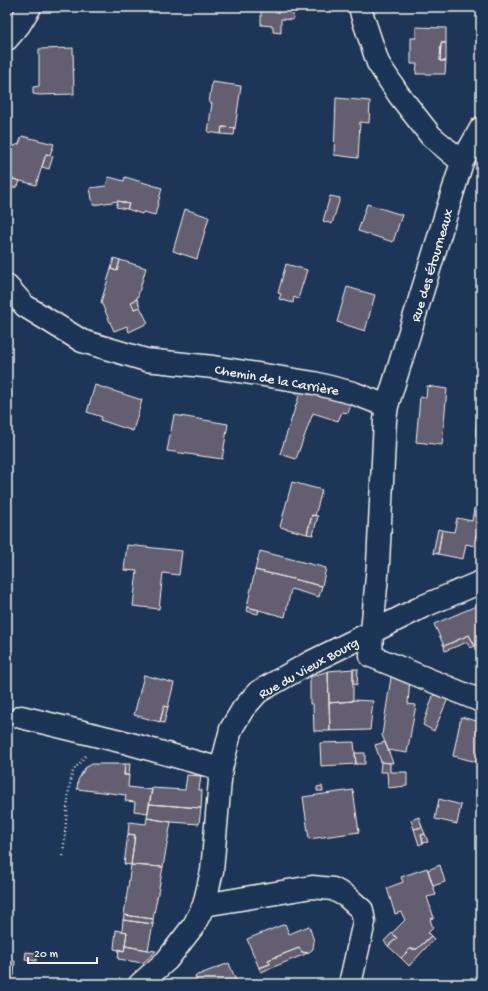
<svg xmlns="http://www.w3.org/2000/svg" width="488" height="991" font-family="'Gochi Hand',sans-serif">
  <style>
    .building { fill: #645f71; stroke: #f4f1e8 }
    .lines { fill: none; stroke-linecap: round; stroke-linejoin: round }
    .minor-casing { stroke: #f4f1e8; stroke-width: 25 }
    .path { stroke: #f4f1e8; stroke-width: 2.5; stroke-dasharray: 1 3; stroke-linecap: butt }
    .minor { stroke: #1d3557; stroke-width: 22 }
    .labels { text-anchor: middle; stroke-width: 3; stroke-linejoin: round; paint-order: stroke }
    .street-label { font-size: 14px; fill: #f4f1e8; stroke: #1d3557 }
  </style>
  <rect width="100%" height="100%" fill="#1d3557"/>
  <filter id="ink" filterUnits="userSpaceOnUse"><feTurbulence type="fractalNoise" baseFrequency=".025" numOctaves="2"/><feDisplacementMap in="SourceGraphic" scale="8" xChannelSelector="R" yChannelSelector="G"/><feConvolveMatrix kernelMatrix="1 2 1 2 8 2 1 2 1" color-interpolation-filters="sRGB"/></filter>
  <g filter="url(#ink)">
    <path class="building" d="M261,7H293V20L281,19V33L273,32V26L261,25Z
      M416,27L446,28V43H441L440,61H446L445,74H416L417,64H411V38H416Z
      M441,43H446V61H440Z
      M73,48L74,94L40,95L33,94V87L39,86V49Z
      M212,82L241,86L235,128L222,127L221,134L208,132L212,103H209Z
      M336,98L370,101L369,123L360,122L358,158L334,155Z
      M222,127L235,128L234,135L221,134Z
      M22,136L54,144L50,155L46,154L36,185L9,178L7,183V149L19,144Z
      M46,154L53,156L49,169L42,167Z
      M109,177L124,181L125,177L162,188L155,215L143,212L142,214L127,209L129,204L118,201L93,205L90,188L106,186Z
      M9,178L20,181L18,186L14,188L7,186Z
      M330,196L340,198L332,224L323,221Z
      M118,201L129,204L127,209L116,207Z
      M367,204L402,215L393,242L358,231Z
      M185,209L209,217L197,259L173,251Z
      M114,258L120,260L117,271L111,269Z
      M120,260L146,268L137,299L131,302L134,309L140,307L148,323L129,332L127,326L114,331L101,302L111,269L117,271Z
      M286,264L307,270L298,299L294,297L293,303L279,299L281,294L278,293Z
      M347,287L375,295L365,331L337,322Z
      M137,299L140,307L134,309L131,302Z
      M95,385L142,400L133,431L100,420L102,417L87,412Z
      M298,386L345,401L351,405L348,413L342,412L338,421L313,413L296,459L280,454L299,396L295,394Z
      M427,386L447,389L442,445L416,442L420,397L426,398Z
      M478,402L481,403V429H476Z
      M174,415L228,424L222,459L167,451Z
      M476,429H481V436H476Z
      M292,482L322,490L315,516L312,515L307,534L280,527Z
      M474,508L481,510V536L476,535L474,546L466,544L463,559L438,554L442,530L454,532L457,518L472,521Z
      M312,515L318,516L313,535L307,534Z
      M438,529L442,530L438,554L433,553Z
      M127,545L182,551L179,575L163,573L159,609L133,606L137,571L124,570Z
      M260,551L326,568L322,586L255,570Z
      M255,570L322,586L319,597L291,589L285,617L247,607Z
      M481,604V643L475,646L469,635L444,646L434,624Z
      M247,607L259,610L258,614L246,611Z
      M469,635L475,646L470,648L467,642L445,651L444,646Z
      M353,669H358L357,685L353,684Z
      M353,669V701L329,703L328,671Z
      M328,671L330,731H314L313,704H310V677Z
      M392,671L410,678L408,704L416,705L407,753L388,750L382,735Z
      M144,675L174,683L168,707L164,706L160,722L134,715Z
      M435,690L449,696L434,731L423,725Z
      M353,700L373,701L370,730L330,731L329,703L353,701Z
      M164,706L168,707L164,723L160,722Z
      M461,717L481,722V763L453,756Z
      M354,742L356,764L321,766L320,743Z
      M385,742L388,750L393,763L381,762L375,745Z
      M355,753H365V764H356Z
      M381,762L390,763V772H407V786L388,788L387,772H380Z
      M92,764H125L124,775H129L128,787L152,790L148,813L134,811L135,802L125,801L126,795L77,789L78,780L85,768Z
      M125,764H130L129,775H124Z
      M187,775L201,776L199,790H202L201,808L149,804L152,788L185,790Z
      M322,786L323,791H317V787Z
      M353,790L359,832L309,839L303,797Z
      M439,799L461,805L457,824L435,819Z
      M149,804L201,808L199,824L171,822L147,818Z
      M419,817L422,827L414,829L411,820Z
      M147,818L171,822L163,867L131,865L135,835L128,834L129,822L146,824Z
      M422,827L425,834L421,835L423,843L419,845L414,829Z
      M128,834L135,835L131,865L124,864Z
      M425,834L428,842L423,843L421,835Z
      M131,865L163,867L153,919L124,915Z
      M440,865L445,882L433,886L428,870Z
      M427,868L436,895L427,897L434,918L430,919L433,928L428,933L431,936L417,949H410L401,958L388,946L397,938L392,933L405,920L401,912L395,914L387,888L403,882L401,877Z
      M124,915L153,919V924L123,920Z
      M123,920L153,924L148,950L125,946L127,932L122,931Z
      M285,924L289,934L309,926L314,941L313,949L308,953L302,952L299,948L268,960L270,964L259,968L247,939Z
      M116,930L127,932L124,951L114,949Z
      M392,933L397,938L388,946L384,941Z
      M431,936L434,939L409,966L401,958L410,949H417Z
      M125,946L148,950L156,951L143,963L118,959L119,949L124,951Z
      M299,948L302,952L308,953L261,972L259,968L270,964L268,960Z
      M26,952L37,953L36,961L25,959Z
      M7,960L15,961L14,976H7Z
      M229,963L236,981L229,984H198L195,976Z
      M7,979H13V984H7Z"/>
    <g class="lines">
      <defs>
        <path id="minor" d="M360,7L362,15L378,63L399,95L431,136L462,162
          M7,39L19,25L30,7
          M7,286L25,306L82,341L146,360L213,367L314,383L353,393L387,406L385,420L378,564L372,632
          M387,406L462,162L481,128
          M372,632L424,606L481,582
          M21,717L124,742L221,769
          M204,905L312,887L333,889L346,896L362,910L364,922L350,984
          M140,984L167,960L194,925L204,905L212,871L221,769L231,729L243,709L258,692L309,663L372,632L371,656L481,701"/>
      </defs>
      <use href="#minor" class="minor-casing"/>
      <path class="path" d="M63,856L69,788L73,771L86,755"/>
      <use href="#minor" class="minor"/>
    </g>
  </g>
  <g class="labels">
    <g class="street-label">
      <text transform="translate(431 265) rotate(-73)" y="5">Rue des Étourneaux</text>
      <text transform="translate(277 379) rotate(10)" y="5">Chemin de la Carrière</text>
      <text transform="translate(308 667) rotate(-29)" y="5">Rue du Vieux Bourg</text>
    </g>
  </g>
  <rect width="488" height="991" fill="none" stroke="#1d3557" stroke-width="24"/>
  <rect x="12" y="12" width="464" height="967" fill="none" stroke="#f4f1e8" stroke-width="1.5" filter="url(#ink)"/>
  <path d="M28 957v6h69v-6" fill="none" stroke="#f4f1e8" stroke-width="2"/>
  <text x="34" y="957" font-size="12" fill="#f4f1e8" stroke="#1d3557" stroke-width="3" paint-order="stroke">20 m</text>
</svg>
